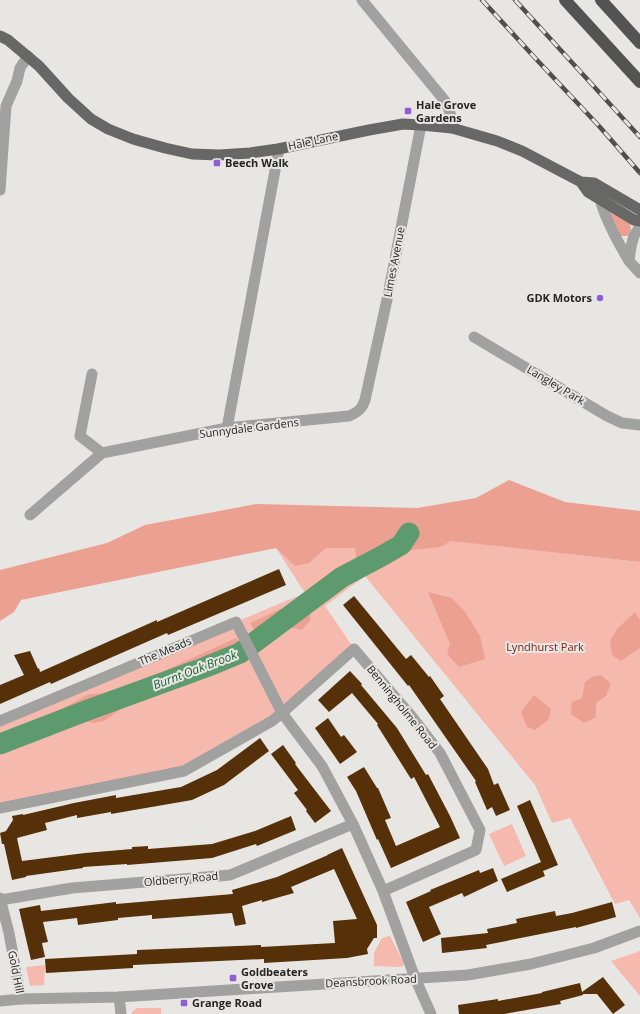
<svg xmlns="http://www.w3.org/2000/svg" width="640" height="1014" font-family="'Open Sans',sans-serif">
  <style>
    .green { fill: #f6b9ae }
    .forest { fill: #eba092 }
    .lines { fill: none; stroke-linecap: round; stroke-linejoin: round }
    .river { stroke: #5d9b6f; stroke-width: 21 }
    .building { fill: #553008 }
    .minor { stroke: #a1a1a0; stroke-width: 11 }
    .tertiary { stroke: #a1a1a0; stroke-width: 11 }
    .primary { stroke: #676865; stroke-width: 11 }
    .motorway { stroke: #535451; stroke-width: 12 }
    .rail-casing { stroke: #504f4d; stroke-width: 4.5 }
    .rail { stroke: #e8e6e2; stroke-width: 3; stroke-dasharray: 9; stroke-linecap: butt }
    .poi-dot { fill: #905dd6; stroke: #e8e6e2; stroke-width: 1.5 }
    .labels { text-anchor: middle; stroke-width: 4; stroke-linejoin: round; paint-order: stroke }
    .poi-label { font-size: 11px; font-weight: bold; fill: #252523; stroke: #e8e6e2; text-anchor: start }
    .street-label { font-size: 11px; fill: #252523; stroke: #e8e6e2 }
    .park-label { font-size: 11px; fill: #782114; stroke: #e8e6e2 }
    .water-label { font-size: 12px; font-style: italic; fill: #1d6237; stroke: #e8e6e2 }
  </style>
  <rect width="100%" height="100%" fill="#e8e6e2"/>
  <path class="green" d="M450,540L640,562V918L629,900L615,904L570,818L552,823L535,785L365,576L325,606L355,650L282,713L184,771L0,808V720L305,593L276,548Z
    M512,824L526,856L504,866L489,834Z
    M390,936L404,963L402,967L374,966V953L382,938Z
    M640,951V996L611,961Z
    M45,965L44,985L30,986L26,967Z
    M137,1008H161V1014H132V1012Z"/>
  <path class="forest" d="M611,211L630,224L631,228L629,236H620L609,212Z
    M509,480L565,502L640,511V562L451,541L440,547L411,550L379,561L333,587L310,608V620L302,630L285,626L261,641L250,623L289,605L357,562L355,548H326L309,563L295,566L276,548L21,600L14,612L0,621V570L107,543L145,525L256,504L417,508L476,498Z
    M428,592L452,598L465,612L480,636L485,659L459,667L447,654L450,644Z
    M635,612L640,620V648L621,661L612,655L610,641L617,629Z
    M236,638L246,655L173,686L128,704L104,721L93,723L80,720L0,750V736L60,710L89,694L116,693Z
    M601,675L611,684L606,696L596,703V717L584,723L571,714L572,702L582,698L585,682L594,676Z
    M534,695L551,709L549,719L535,730L527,727L521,712Z"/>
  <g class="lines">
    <path class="river" d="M0,744L88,710L206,667L240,653L342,577L380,557L401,545L409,533"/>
  </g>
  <path class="building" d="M279,569L286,585L168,635L167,633L51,684L50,682L0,704V685L24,675L14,655L30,651L38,669L39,668L40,672L157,620V622Z
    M354,596L406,659L411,655L429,677L430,676L444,696L440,699L488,769L494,785L498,783L510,810L496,816L492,807L487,810L475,782L476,781L409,685L408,686L343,605Z
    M350,671L362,684L361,685L397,728L426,775L428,774L450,816L460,838L391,868L378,839L377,840L356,791L347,777L364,767L377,788H378L391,818L385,820L396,846L440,827L414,777L411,779L377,725L378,724L352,693L329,712L318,700Z
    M328,718L341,737L344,735L357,752L340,764L315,728Z
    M260,738L269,751L224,785L192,800L111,814V812L77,818V815L45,823L47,830L17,838L22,861L85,853L132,849V847L148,846V849L212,844L255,831L291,816L296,830L257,846L256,844L212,858L127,865V864L83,867V868L26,876V877L12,880L4,844H2L0,833L6,831L13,820L12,816L23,814V815L74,803L116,795V798L181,787L217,770Z
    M283,745L296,763L295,764L331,811L315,823L306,811L307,810L294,793L298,790L271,754Z
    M530,800L558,865L543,871L545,876L507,892L501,879L541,862L517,806Z
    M342,848L377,925V938H374L367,949L368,954L347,958L264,963V959L133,965V968L46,973L45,959L137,954V950L261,945V947L335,943L333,921L357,919L334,869L291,887L294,893L262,902V900L242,906L246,924L235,926L232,913L152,919V915L118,918V920L78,925L77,918L43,922L48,942L42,943L45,957L31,960L19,909L40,905L41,911L116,902V904L233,894L232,890L277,877L328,855H327Z
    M493,868L498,881L464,897L462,893L429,907L441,934L423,942L406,902L431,891L430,890L479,870L480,873Z
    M612,902L616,917L576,928V927L486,945L487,948L442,953L441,938L488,933L487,929L517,923L516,919L555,911L556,916L572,913Z
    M603,977L625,1005L613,1014L597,994H583V995L560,1001L561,1004L504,1014H459L458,1005L498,999V1001L542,993V992L580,983L582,992Z"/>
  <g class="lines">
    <path class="minor" d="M362,0L445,101C450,110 452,118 452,128
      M0,190L6,106L17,81L20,68L28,56
      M474,337L607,416L622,423L640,425
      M92,374L80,436L102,453
      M227,428L279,149
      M102,453L227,428L349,416C358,412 362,409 365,400L388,295L421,125
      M30,515L102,453
      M0,721L236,622L282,713L322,766L353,824L383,891L415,978L431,1014
      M0,808L184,771L272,721L282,713L354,649L413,718L440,753L480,830L476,850L383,891
      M0,898L9,933L21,999
      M0,900L72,888L230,875L353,824
      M119,997L121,1014"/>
    <path class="tertiary" d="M600,199C606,221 618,242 629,261
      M640,228C632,233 630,252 629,261L640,273
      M0,1001L21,999L119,997L468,975L531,964L594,948L640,931"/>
    <path class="primary" d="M0,36L8,40L39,66L68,98L91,119L108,129L133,139L165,148L192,154L219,155L250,153L278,149L369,130L403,124L421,125L452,128L497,141L522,151L581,182L588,192L634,220L640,221
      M581,182L594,183L640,210"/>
    <path class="motorway" d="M565,0L640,82
      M601,0L640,43"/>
    <defs>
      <path id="rail" d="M482,0L536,59L599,126L640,173
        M515,0L640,137"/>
    </defs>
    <use href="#rail" class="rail-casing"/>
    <use href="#rail" class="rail"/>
  </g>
  <g class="poi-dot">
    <rect x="404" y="107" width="8" height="8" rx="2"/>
    <rect x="213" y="159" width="8" height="8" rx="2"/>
    <circle cx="600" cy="298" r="4"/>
    <rect x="229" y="974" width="8" height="8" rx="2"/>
    <rect x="180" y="999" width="8" height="8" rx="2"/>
  </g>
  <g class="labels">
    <g class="poi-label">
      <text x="416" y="109">Hale Grove<tspan x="416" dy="13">Gardens</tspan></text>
      <text x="225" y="167">Beech Walk</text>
      <text x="592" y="302" text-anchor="end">GDK Motors</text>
      <text x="241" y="976">Goldbeaters<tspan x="241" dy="13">Grove</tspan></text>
      <text x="192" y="1007">Grange Road</text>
    </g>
    <g class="street-label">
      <text transform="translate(313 141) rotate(-12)" y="4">Hale Lane</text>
      <text transform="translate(394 262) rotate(-79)" y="4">Limes Avenue</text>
      <text transform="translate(556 385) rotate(31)" y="4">Langley Park</text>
      <text transform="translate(249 428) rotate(-7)" y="4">Sunnydale Gardens</text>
      <text transform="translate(165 651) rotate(-23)" y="4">The Meads</text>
      <text transform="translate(402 707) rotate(51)" y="4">Benningholme Road</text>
      <text transform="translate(181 879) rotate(-5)" y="4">Oldberry Road</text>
      <text transform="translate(16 972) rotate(79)" y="4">Gold Hill</text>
      <text transform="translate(371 981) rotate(-3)" y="4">Deansbrook Road</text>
    </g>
    <g class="park-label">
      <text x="545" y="651">Lyndhurst Park</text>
    </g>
    <g class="water-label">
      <text transform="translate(195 670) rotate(-21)" y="4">Burnt Oak Brook</text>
    </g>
  </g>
</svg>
